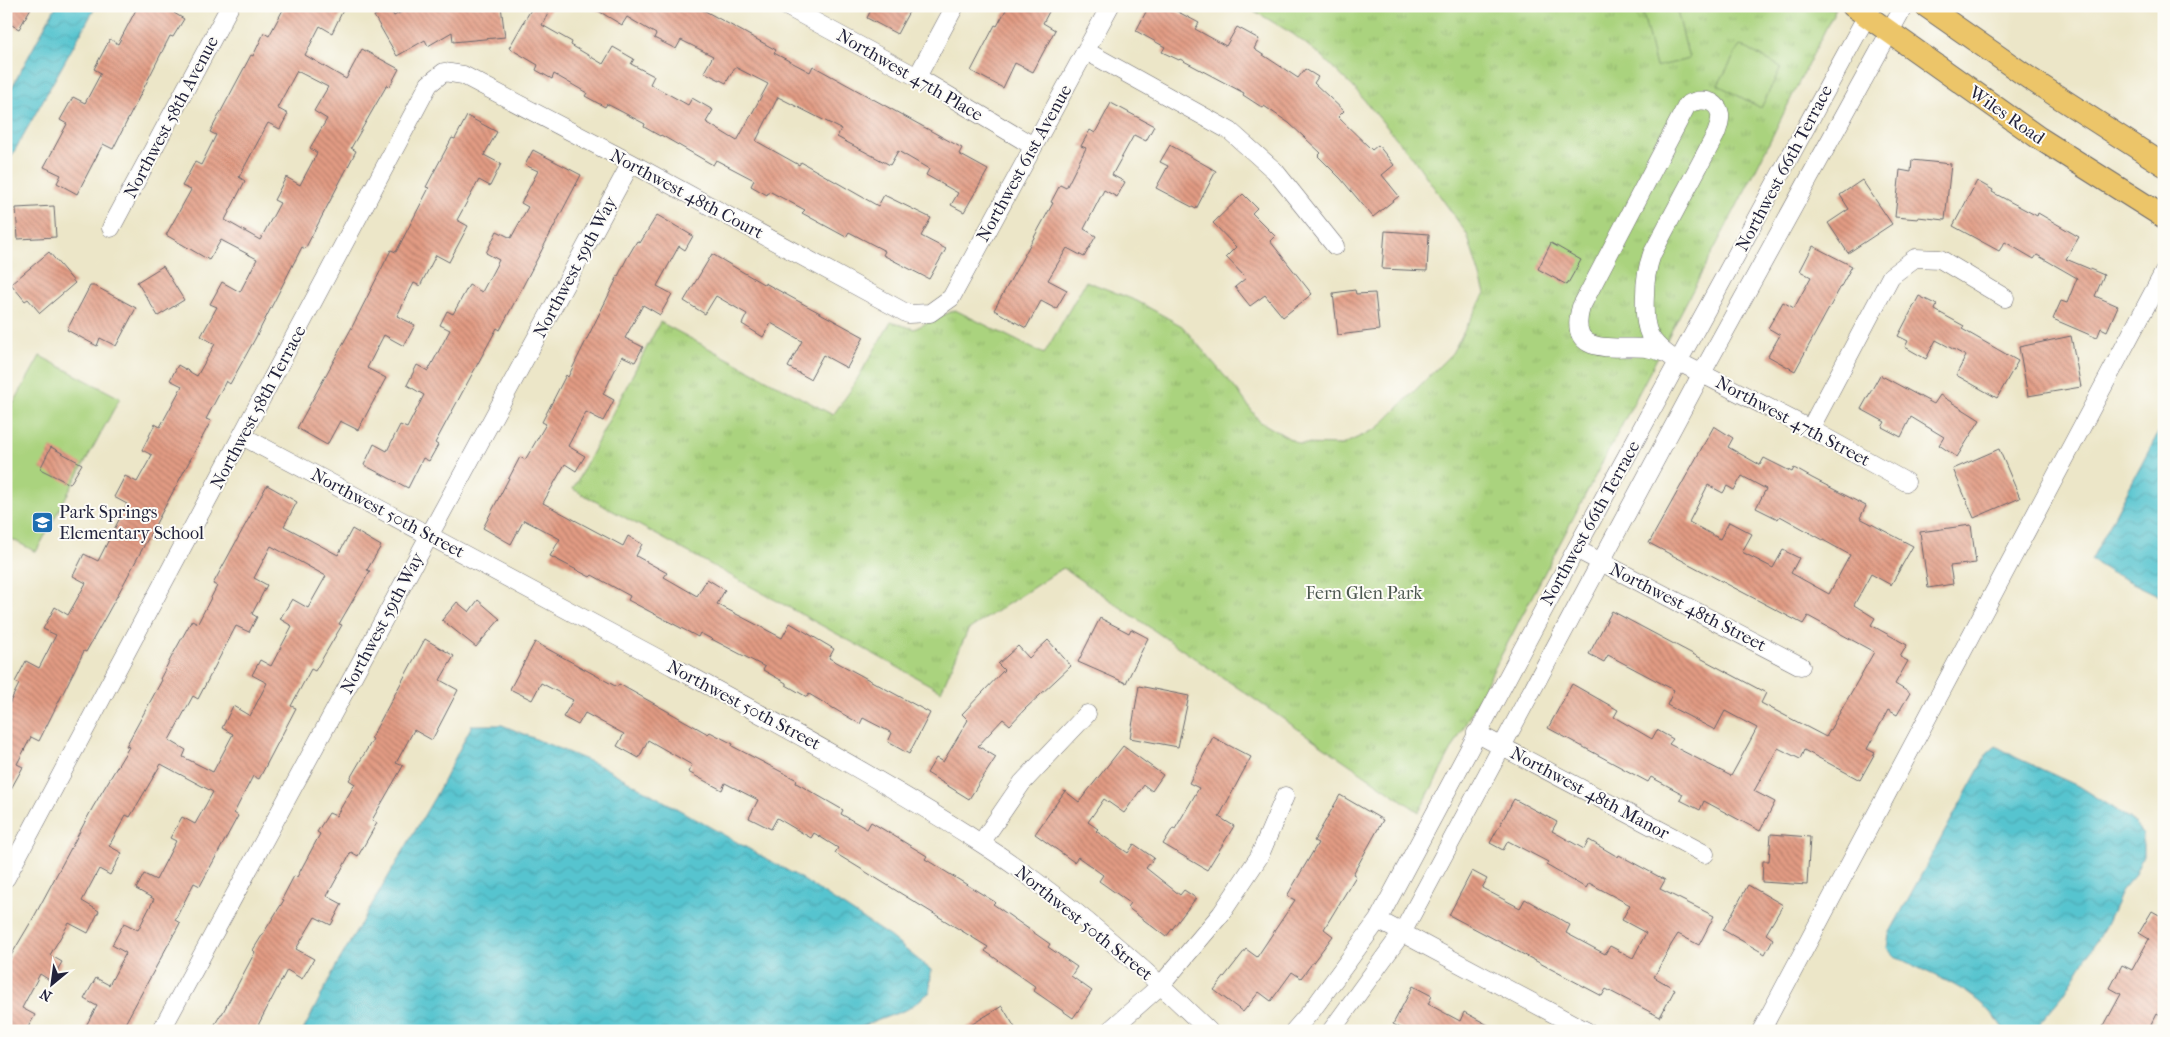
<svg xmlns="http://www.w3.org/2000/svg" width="2170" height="1037" font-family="'IM FELL French Canon',serif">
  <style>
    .grass { fill: url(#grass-tufts); stroke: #667a5c }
    .garden { fill: #aad37e; stroke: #667a5c }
    .water { fill: url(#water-waves); stroke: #3c7385 }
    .building { fill: url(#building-back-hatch); fill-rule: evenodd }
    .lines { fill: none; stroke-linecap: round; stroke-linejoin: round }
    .minor-casing { stroke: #69676c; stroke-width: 19 }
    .major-casing { stroke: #69676c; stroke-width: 24 }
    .minor { stroke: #fff; stroke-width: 18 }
    .major { stroke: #ecc569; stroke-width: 22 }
    .labels { text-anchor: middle; stroke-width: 4; stroke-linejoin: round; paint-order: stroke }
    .street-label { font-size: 18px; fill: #22223b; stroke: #fdfcf7 }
    .poi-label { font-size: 18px; fill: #22223b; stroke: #fdfcf7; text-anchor: start }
    .park-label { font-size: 18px; fill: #4b574f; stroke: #fdfcf7 }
  </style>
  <defs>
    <pattern id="grass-tufts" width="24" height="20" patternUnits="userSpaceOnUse" patternTransform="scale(1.25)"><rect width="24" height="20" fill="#aad37e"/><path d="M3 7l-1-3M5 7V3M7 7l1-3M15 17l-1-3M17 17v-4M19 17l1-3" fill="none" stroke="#92b56e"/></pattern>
    <pattern id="water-waves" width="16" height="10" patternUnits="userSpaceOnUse" patternTransform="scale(1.25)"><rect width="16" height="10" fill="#57c4cf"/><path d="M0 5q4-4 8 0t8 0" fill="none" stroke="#4ba8b3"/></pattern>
    <pattern id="building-back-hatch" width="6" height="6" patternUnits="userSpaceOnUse" patternTransform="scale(1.25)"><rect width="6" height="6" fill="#e29b83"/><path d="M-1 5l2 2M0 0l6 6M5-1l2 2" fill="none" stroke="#b77e6c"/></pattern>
  </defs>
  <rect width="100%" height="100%" fill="#fdfcf7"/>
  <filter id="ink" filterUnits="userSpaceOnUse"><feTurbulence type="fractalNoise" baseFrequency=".02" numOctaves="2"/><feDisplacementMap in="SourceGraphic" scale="10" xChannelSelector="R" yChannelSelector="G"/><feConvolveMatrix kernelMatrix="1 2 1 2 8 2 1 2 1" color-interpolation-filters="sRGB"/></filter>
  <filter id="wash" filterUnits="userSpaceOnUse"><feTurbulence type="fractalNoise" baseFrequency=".0096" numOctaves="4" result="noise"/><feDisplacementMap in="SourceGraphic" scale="20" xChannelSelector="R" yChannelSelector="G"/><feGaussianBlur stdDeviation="1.12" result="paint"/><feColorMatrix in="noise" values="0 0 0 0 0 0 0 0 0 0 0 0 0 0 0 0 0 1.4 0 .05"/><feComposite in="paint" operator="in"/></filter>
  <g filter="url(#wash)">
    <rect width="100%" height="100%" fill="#ece6c8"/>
    <path class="grass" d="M1246,6L1836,8L1751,179L1419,812L1063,568L968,630L941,691L573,489L660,322L833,415L850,391L891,322L914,329L955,310L1044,354L1086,281L1137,301L1182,326L1240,394L1259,421L1299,444L1342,445L1378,428L1452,353L1485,293L1467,234L1413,158L1354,88L1320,55L1293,34Z"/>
    <path class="garden" d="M1641,6H1676L1689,59L1656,67Z
      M1740,45L1781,67L1761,108L1718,85Z
      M40,356L120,398L36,552L6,536V417Z"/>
    <path class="water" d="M56,6H96L6,166V98Z
      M2164,422V598L2110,572L2091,560Z
      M472,725H502L603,767L797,876L889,936L931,970L930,992L908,1009L850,1031H303L336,966L436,795Z
      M1996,746L2017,758L2078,786L2130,819L2143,835V856L2134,876L2122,890L2107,923L2064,994L2041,1021L2036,1031H2005C1974,985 1938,980 1893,955L1887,948L1889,934L1987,754Z"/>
    <g id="blocks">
      <path class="building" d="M6,6H32L19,29L6,22Z
        M138,6H178L174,13L184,19L173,37L170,36L113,149L103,144L77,194L57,183L61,175L44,167L67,124L60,120L73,97L85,103L101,73L94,69L110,39L118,44Z
        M285,6H345L332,33L320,26L305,55L346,79L362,49L399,69L390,86L387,85L351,148L356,151L305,249L302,247L255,339L230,384L226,381L206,419L211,421L116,598L86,652L84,651L39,741L31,737L17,764L23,767L6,798V710L19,684L15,682L26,661L39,668L56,635L43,629L55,607L68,615L86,583L73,576L84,554L98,561L127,504L114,497L125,476L137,482L152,455L142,450L155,424L160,427L182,386L170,380L178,365L197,376L215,344L201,336L217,307L210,304L222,282L240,292L257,259L221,240L209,260L166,235L191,190L182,186L195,162L201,165L216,135L210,132L251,55L253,56L264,33L269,36ZM297,71L328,87L314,111L327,119L310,148L317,153L300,185L286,177L274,200L280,203L260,240L225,220L245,181L239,177L268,123L280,129L288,114L277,108Z
        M412,6H501L505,37L453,42L452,32L428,46L425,40L397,56L374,16L389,7L394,16Z
        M533,6H552L542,25L572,42L571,45L603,64L613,47L634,59L631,64L654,76L650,84L688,105L692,98L713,110L706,122L737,141L768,84L735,67L726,83L704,72L713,56L681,40L676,49L654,38L656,34L627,17L622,25L590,6H696L776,50L774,53L810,72L813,66L962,148L959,154L988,170L964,212L951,205L958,193L926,175L929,169L898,151L890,165L837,137L841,129L778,97L756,141L799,165L801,162L878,206L884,195L931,218L921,236L946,249L929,279L883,255L885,251L849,232L846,237L802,213L805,210L769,191L767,195L751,186L754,180L716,160L713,165L661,135L660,136L644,127L645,124L607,104L605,107L585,96L587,93L554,74L552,79L536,70L538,65L509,48Z
        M873,6H912L897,34L867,18Z
        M1008,6H1052L1043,23L1055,30L1033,72L1015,63L1003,88L971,71L995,25L997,26Z
        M1149,6H1167L1199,23L1195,29L1226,46L1237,27L1259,39L1254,49L1298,78L1305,69L1318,77L1314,83L1344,111L1338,117L1372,150L1378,145L1394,165L1382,175L1399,196L1373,217L1341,179L1318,156L1321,153L1289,123L1264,106L1263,108L1243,95L1244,93L1180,59L1179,60L1162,52L1165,47L1136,31Z
        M1111,103L1154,126L1146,141L1134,135L1112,175L1125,182L1117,197L1104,190L1084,229L1096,236L1084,257L1067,248L1048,280L1067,290L1056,309L1041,301L1026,328L994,310L1053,203L1051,202L1060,185L1066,188L1086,148L1081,146L1090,130L1095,133Z
        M467,116L497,132L484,155L501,164L490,186L479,180L457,220L468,226L449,262L436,255L420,286L414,283L397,316L415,325L404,346L384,335L367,368L386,378L358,430L340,421L327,445L297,428L351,329L391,250L396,252L429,188L426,187L452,138L455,139Z
        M1170,145L1216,171L1196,209L1156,188L1168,166L1160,162Z
        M533,150L581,175L500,330L497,328L435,443L438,445L429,461L423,458L408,488L364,465L374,444L387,451L400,425L407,428L424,395L407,385L417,365L428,371L450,330L440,325L447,311L453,314L469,285L482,292L499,260L486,253L497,231L511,238L528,207L521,203L538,171L525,165Z
        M1912,160L1951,164L1945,220L1918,217V219L1895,217L1900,170L1911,172Z
        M1862,180L1892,224L1848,253L1828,223L1849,209L1840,195Z
        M1977,181L1993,190L1992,192L2037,216L2038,213L2079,237L2066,259L2104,275L2095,296L2118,306L2107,331L2101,328L2097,338L2053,319L2061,301L2067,303L2077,278L2037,255L2034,259L2005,242L1999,251L1953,226Z
        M1243,194L1257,208L1252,213L1275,236L1270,241L1312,294L1283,317L1265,295L1250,306L1235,287L1246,278L1226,257L1236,247L1213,223Z
        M54,206L56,237L18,239L16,208Z
        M657,215L693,236L685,250L679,246L657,286L672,294L660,315L643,305L625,338L643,347L635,362L622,356L603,394L614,400L603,421L586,412L568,446L585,456L576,471L565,464L543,503L623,546L628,536L642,544L636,556L667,573L664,577L697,596L707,579L725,590L717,604L782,638L790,623L834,649L829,658L930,713L909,754L888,742L892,733L863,718L860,724L809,694L807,697L786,685V683L763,670L765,667L700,633L698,637L628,600L630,596L592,575L590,577L550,556L560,539L524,520L511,544L483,528L520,457L525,460L546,424L542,422L566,375L568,377L627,258L637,241L640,243Z
        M1385,231L1429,234L1427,271L1382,269Z
        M1551,243L1581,260L1567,285L1538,269Z
        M1813,246L1852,266L1795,371L1768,356L1780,335L1768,328L1783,302L1794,308L1811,277L1800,271Z
        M49,252L75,283L40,313L28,299L25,301L11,284Z
        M712,254L765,285V283L864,337L847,368L823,355L810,379L788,367L802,341L771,323L763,337L742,324L747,314L716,296L705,314L684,301Z
        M163,266L184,300L158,316L137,282Z
        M90,286H95L136,308L116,346L100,338L97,346L67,330Z
        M1355,290L1356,294L1375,293L1379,330L1338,335L1333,293Z
        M1919,296L1937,305L1935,310L1964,326L1962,329L2018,361L1997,398L1956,375L1966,356L1936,340L1926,359L1905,347L1908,341L1898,336Z
        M2071,336L2081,387L2028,396L2019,347Z
        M1880,375L1934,404L1940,395L1980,420L1957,457L1939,445L1944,437L1911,417L1901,437L1882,427L1885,422L1861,409Z
        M1714,426L1733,438L1728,447L1760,465L1764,458L1792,472L1794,468L1812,478L1866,506L1860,518L1913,546L1891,585L1871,574L1854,605L1875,618L1871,625L1907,645L1900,657L1908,661L1895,684L1910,693L1897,715L1888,710L1867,749L1875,753L1860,780L1804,750L1800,759L1778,748L1754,791L1775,802L1760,831L1704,801L1700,810L1680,800L1683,794L1651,777L1648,782L1548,728L1572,684L1618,710L1614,717L1652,739L1657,730L1673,739L1669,744L1731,776L1736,767L1757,728L1725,711L1715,730L1667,705L1674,690L1608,655L1604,662L1589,654L1612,611L1766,693L1761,703L1826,737L1874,652L1808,616L1803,624L1649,543ZM1742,476L1766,489L1756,508L1778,519L1780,516L1850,555L1829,594L1791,573L1799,558L1783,550L1773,568L1742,552L1752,534L1729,522L1720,539L1689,522L1708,485L1723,493L1727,486L1734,490Z
        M51,447L82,464L70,484L40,469Z
        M1999,449L2020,498L1974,518L1953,469Z
        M267,485L297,502L284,526L338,555L352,529L381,546L367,570L370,571L339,624L342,625L315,671L311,669L291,706L296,708L259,779L253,776L234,813L238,816L200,886L194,883L175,920L180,923L121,1031H83L97,1006L84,999L96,978L109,985L126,953L112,945L124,923L138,930L154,899L136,889L144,874L156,880L176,841L170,838L182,817L195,824L213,792L161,764L130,817L126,815L109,846L122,853L110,875L99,869L82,901L99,911L88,933L69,923L50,955L62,962L51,981L40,974L22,1008L35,1015L26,1031H6V964L35,915L93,807L129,747L126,746L162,680L160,679L172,656L192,620L198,623L217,586L213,584ZM271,546L326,576L308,608L292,599L280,619L292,626L271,666L260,660L252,675L267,683L250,716L233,706L222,728L233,734L213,772L183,757L186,750L169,740L193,696L198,699L236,626L249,632L257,617L252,614L267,585L254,578Z
        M1971,525L1976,563L1950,566L1953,584L1928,588L1920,532Z
        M478,600L500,619L476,647L442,620L457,602L469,612Z
        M1100,618L1129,633L1131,629L1148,638L1126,683L1078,662Z
        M425,639L454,656L440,680L458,690L432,740L414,730L396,763L403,766L372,820L377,823L358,856L351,852L327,896L342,904L331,925L315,917L296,949L314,959L302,979L287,970L255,1031H211L221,1014H222L255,952L253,950L284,900L282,899L294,876L297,877L320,834L317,832L329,813L336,816L355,784L349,780L373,739L371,738Z
        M1048,640L1071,666L1025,709L1010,725L1003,719L978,746L996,757L969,799L927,773L936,758L943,762L968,720L962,714L1004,670L998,664L1018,646L1029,658Z
        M535,642L617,687L619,684L708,734L710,732L733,744L732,746L797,780L796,783L843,810L841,814L867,829L871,822L927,856L925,859L995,902L993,904L1050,944L1048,947L1077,967L1071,976L1092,991L1073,1018L1034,991L1036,987L985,951L988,947L835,853L838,848L814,833L811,838L777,818L771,829L749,818L758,800L725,783L722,790L688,772L692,765L648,740L639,758L617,746L624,734L585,713L578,725L563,717L573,700L541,683L532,700L510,689Z
        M1139,686L1189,696L1178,747L1130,738Z
        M1213,737L1251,757L1219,817L1234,826L1207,870L1163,844L1173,828L1175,829L1199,788L1189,783Z
        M1123,746L1163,775L1152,791L1144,785L1124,813L1104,799L1088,822L1098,829L1096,831L1128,853L1134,844L1154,858L1146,868L1180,895L1184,890L1196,898L1166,937L1127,907L1130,903L1099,881L1103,875L1078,857L1074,862L1035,834L1065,791L1079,802Z
        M1340,795L1383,820L1353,874L1356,876L1324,929L1333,936L1301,978L1292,972L1271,1001L1259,992L1243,1012L1214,990L1246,949L1257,957L1295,900L1287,896L1318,843L1314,841Z
        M1514,799L1557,822L1552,831L1584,849L1589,840L1618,857L1619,855L1665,880L1660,889L1714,916L1699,945L1678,934L1671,945L1654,977L1675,989L1660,1017L1606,989L1602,996L1449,915L1472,871L1487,879L1482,888L1520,908L1525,899L1570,925L1566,933L1605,954L1610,946L1633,958L1646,933L1622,920L1630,905L1589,883L1586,888L1546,865L1548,862L1508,841L1503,850L1490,843Z
        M1771,834L1810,837L1807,885L1762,882L1763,861H1769Z
        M1748,885L1783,905L1766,934L1773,939L1765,954L1723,930Z
        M2164,910V1017L2157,1013L2148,1031H2101L2121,994L2110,988L2122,965L2132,970L2149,939L2139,933L2152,911L2161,916Z
        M1413,986L1432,996L1428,1004L1460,1021L1464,1012L1499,1031H1406L1393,1024Z
        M1002,1006L1017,1031H961Z"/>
    </g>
  </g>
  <g filter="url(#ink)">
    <use href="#blocks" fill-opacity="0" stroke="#69676c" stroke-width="1"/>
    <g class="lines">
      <defs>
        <path id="minor" d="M786,6L917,77L1033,146
          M1086,51L1230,131L1275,171L1335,246
          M917,77L955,6
          M111,228L230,6
          M1665,353C1659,351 1652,349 1646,348C1616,345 1566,359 1581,307L1687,105C1698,98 1717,98 1720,114C1721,121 1718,128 1716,134L1652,254C1647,268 1645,280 1645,295C1643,331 1648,343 1679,362L1810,429L1906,482
          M1810,429L1891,276L1915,258L1940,259L2005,298
          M242,436C382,510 522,585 661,660C768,718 876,776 979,842C1062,895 1138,962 1209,1031
          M1576,549L1801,666
          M1476,733L1705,854
          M981,843L1022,783L1087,714
          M6,878L429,84L444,72L463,75L631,163L908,314L930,313L951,298L1110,6
          M1378,920L1586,1031
          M161,1031L631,163
          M1109,1031L1161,985L1221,914L1259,857L1285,796
          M1294,1031L1313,1009L1378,920L1576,549L1872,6
          M1331,1031L1402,933L1702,373L1904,6
          M1761,1031L2164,272"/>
        <path id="major" d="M1853,6L2039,138L2164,217
          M1926,6L2029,78L2164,165"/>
      </defs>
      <use href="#minor" class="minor-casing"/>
      <use href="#major" class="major-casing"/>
      <use href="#minor" class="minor"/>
      <use href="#major" class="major"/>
    </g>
  </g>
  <defs>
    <symbol id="school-square" viewBox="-11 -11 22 22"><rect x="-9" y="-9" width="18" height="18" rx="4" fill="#1f6fb2" stroke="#fdfcf7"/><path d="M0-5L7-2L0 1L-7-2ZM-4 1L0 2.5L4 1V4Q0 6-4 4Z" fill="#fff"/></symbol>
  </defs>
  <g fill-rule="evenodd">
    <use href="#school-square" x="30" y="510" width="25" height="25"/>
  </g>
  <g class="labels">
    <g class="street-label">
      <text transform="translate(910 75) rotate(30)" y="6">Northwest 47th Place</text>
      <text transform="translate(2007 115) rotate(35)" y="6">Wiles Road</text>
      <text transform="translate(171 117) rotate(-62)" y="6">Northwest 58th Avenue</text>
      <text transform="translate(1024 163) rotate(-61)" y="6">Northwest 61st Avenue</text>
      <text transform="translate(1784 168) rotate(-62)" y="6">Northwest 66th Terrace</text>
      <text transform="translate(687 194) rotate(28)" y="6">Northwest 48th Court</text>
      <text transform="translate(575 267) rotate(-62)" y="6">Northwest 59th Way</text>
      <text transform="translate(258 407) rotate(-62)" y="6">Northwest 58th Terrace</text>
      <text transform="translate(1793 421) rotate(28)" y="6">Northwest 47th Street</text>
      <text transform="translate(388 513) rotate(28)" y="6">Northwest 50th Street</text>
      <text transform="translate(1590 523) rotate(-61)" y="6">Northwest 66th Terrace</text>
      <text transform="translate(1688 607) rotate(27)" y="6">Northwest 48th Street</text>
      <text transform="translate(382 623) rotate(-62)" y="6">Northwest 59th Way</text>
      <text transform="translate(744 705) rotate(28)" y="6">Northwest 50th Street</text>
      <text transform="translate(1590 793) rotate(28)" y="6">Northwest 48th Manor</text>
      <text transform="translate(1084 923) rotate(39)" y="6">Northwest 50th Street</text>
    </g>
    <g class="poi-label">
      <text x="59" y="518">Park Springs<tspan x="59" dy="21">Elementary School</tspan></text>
    </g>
    <g class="park-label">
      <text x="1364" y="599">Fern Glen Park</text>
    </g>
  </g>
  <rect width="2170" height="1037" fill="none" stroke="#fdfcf7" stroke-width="25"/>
  <g transform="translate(52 984) rotate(209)" stroke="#fdfcf7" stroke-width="4" paint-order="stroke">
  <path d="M0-4L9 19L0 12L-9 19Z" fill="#22223b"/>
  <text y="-8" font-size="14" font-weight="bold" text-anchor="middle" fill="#22223b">N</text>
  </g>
</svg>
